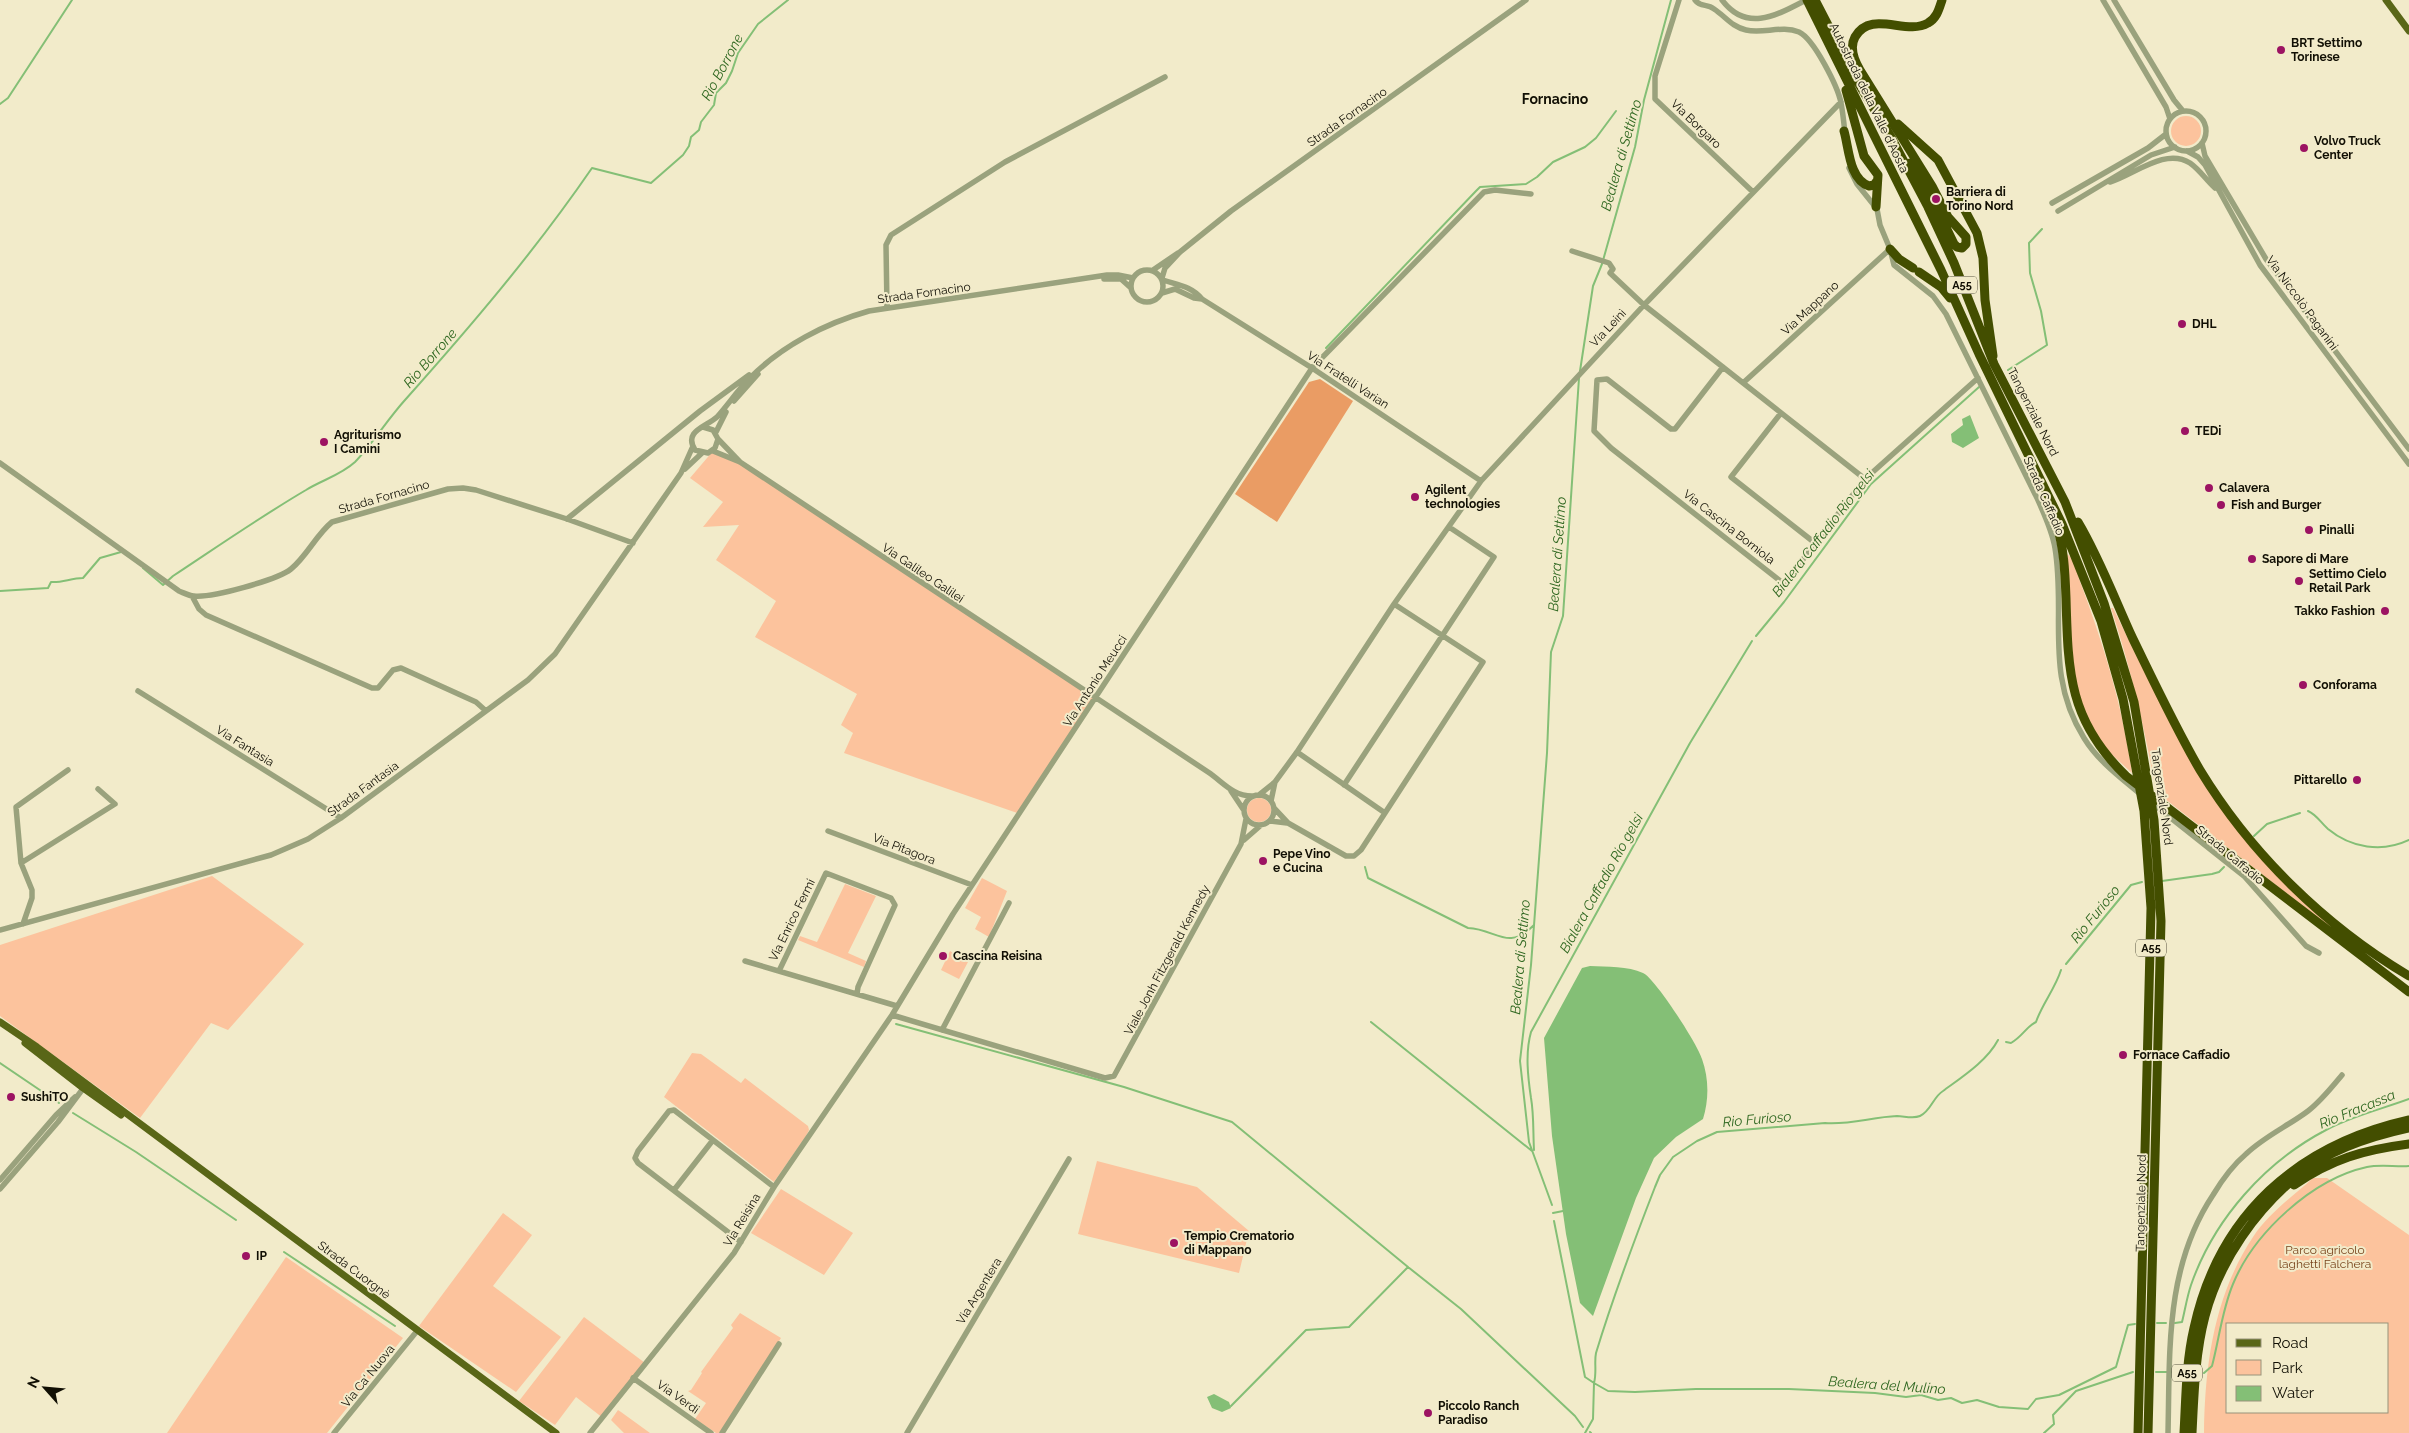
<svg xmlns="http://www.w3.org/2000/svg" width="2409" height="1433" font-family="Raleway,sans-serif">
  <style>
    .green { fill: #fcc39d; fill-rule: evenodd }
    .forest { fill: #ea9c64 }
    .water { fill: #84bf76 }
    .lines { fill: none; stroke-linecap: round; stroke-linejoin: round }
    .stream { stroke: #84bf76; stroke-width: 2 }
    .minor { stroke: #9aa27d; stroke-width: 5.5 }
    .major { stroke: #596617; stroke-width: 7 }
    .highway { stroke: #434e00; stroke-width: 9 }
    .poi-dot { fill: #9c1362; stroke: #f2ebca; stroke-width: 2 }
    .labels { text-anchor: middle; stroke-width: 4; stroke-linejoin: round; paint-order: stroke }
    .shield { fill: #f2ebca; stroke: #54513f; stroke-width: 1 }
    .shield-label { font-size: 11px; font-weight: bold; fill: #110f04 }
    .poi-label { font-size: 12px; font-weight: bold; fill: #110f04; stroke: #f2ebca; text-anchor: start }
    .street-label { font-size: 12px; fill: #110f04; stroke: #f2ebca }
    .park-label { font-size: 12px; fill: #79451d; stroke: #f2ebca }
    .water-label { font-size: 14px; font-style: italic; fill: #2f6720; stroke: #f2ebca }
    .neighbourhood-label { font-size: 14px; font-weight: bold; fill: #110f04; stroke: #f2ebca }
  </style>
  <rect width="100%" height="100%" fill="#f2ebca"/>
  <path class="green" d="M2171 131a15 15 0 1 1 30 0a15 15 0 1 1-30 0Z
    M713,451L740,464L1095,699L1020,814L844,753L853,733L841,725L857,694L755,637L776,601L716,560L739,525L703,527L723,502L690,478Z
    M2067,554C2074,558 2078,576 2081,584C2104,646 2123,708 2132,773L2107,750L2089,724L2073,678Z
    M2111,608H2113L2137,657L2220,806L2333,929L2156,792C2145,730 2131,669 2111,608Z
    M1247 810a12 12 0 1 1 24 0a12 12 0 1 1-24 0Z
    M212,876L304,944L228,1030L211,1023L140,1118L0,1016V945Z
    M982,878L1007,891L989,937L975,929L981,917L965,908Z
    M845,884L876,896L848,953L866,961L864,967L798,940L800,936L817,942Z
    M950,951L968,962L959,979L941,970Z
    M692,1053L701,1054L741,1083L745,1078L808,1126L809,1130L806,1136L774,1182L664,1097Z
    M1097,1161L1197,1187L1249,1231L1239,1273L1078,1234Z
    M2313,1178H2327L2409,1235V1433H2204C2205,1364 2214,1296 2253,1237C2268,1214 2292,1197 2313,1178ZM2228,1324H2388V1412H2228Z
    M781,1189L853,1233L824,1275L751,1233Z
    M503,1213L532,1235L493,1286L561,1337L516,1392L419,1326Z
    M286,1257L403,1338L327,1433H167Z
    M740,1313L781,1338L721,1433H716L695,1419L706,1403L688,1391L691,1390L702,1373L701,1372L733,1328L731,1325Z
    M584,1317L645,1363L603,1418L576,1397L555,1425L519,1401Z
    M618,1410L621,1412L650,1433H624L611,1420Z"/>
  <path class="forest" d="M1320,379L1353,401L1277,522L1235,494L1309,382Z"/>
  <path class="water" d="M1970,415L1979,438L1963,448L1952,442L1951,434L1963,425L1962,419Z
    M1590,966C1607,967 1628,966 1643,973C1655,978 1698,1045 1702,1059C1709,1079 1709,1099 1703,1119L1676,1137L1654,1158L1636,1198L1593,1316L1580,1303L1566,1234L1552,1136L1544,1038L1582,968Z
    M1214,1394L1229,1402L1231,1408L1222,1412L1212,1408L1207,1397Z"/>
  <g class="lines">
    <path class="stream" d="M0,104L8,98L72,0
      M1326,348L1476,191L1480,187L1526,184L1537,177L1553,162L1585,147L1596,138L1616,111
      M2008,370L2047,345L2041,311L2030,273L2029,243L2042,229
      M1580,371L1593,286L1602,264L1635,147L1644,100L1671,0
      M143,568L163,585L173,576C217,547 260,517 306,490C322,480 341,475 355,462C373,443 387,420 405,400C471,326 535,251 592,168L651,183L683,155L689,146L691,137L699,130L701,122L714,105L716,93L726,83L732,71L738,53L758,24L788,0
      M0,591L48,588L51,582C62,583 71,578 83,578L100,558L121,552
      M1756,636L1784,602L1871,484L1979,387
      M2308,811C2317,815 2320,822 2328,829C2351,848 2382,853 2409,840
      M2254,836L2267,824L2300,813
      M1365,867L1368,878L1468,928C1497,929 1507,952 1534,925
      M2162,881L2212,874L2219,872L2224,867
      M2066,964L2131,885L2142,882
      M1371,1022L1532,1151
      M896,1024L1124,1087L1232,1122L1408,1267
      M1998,1040C1987,1061 1962,1077 1943,1091C1933,1097 1931,1111 1920,1116C1913,1119 1904,1116 1897,1116C1872,1117 1850,1125 1825,1123L1717,1132L1697,1141L1673,1157L1660,1175L1655,1187C1634,1241 1613,1297 1596,1353C1594,1362 1597,1372 1594,1383L1608,1391L1635,1392L1696,1389H1789L1875,1393L1906,1397L1921,1395L1938,1400L1951,1398L1962,1403L1977,1400L1999,1407L2028,1409L2036,1399L2059,1395L2116,1367L2128,1325L2135,1324
      M2006,1042L2011,1043C2023,1036 2026,1027 2036,1022C2042,1004 2055,989 2061,970
      M0,1063L59,1103
      M73,1113L136,1152L236,1220
      M1534,1150C1533,1133 1534,1115 1531,1098C1528,1078 1525,1053 1531,1032L1690,743L1752,641
      M1552,1205L1529,1142L1520,1061L1531,965L1547,753L1551,652L1563,616L1579,378
      M1553,1213L1563,1211
      M1554,1221L1585,1377L1594,1383L1593,1419L1585,1433
      M284,1252L395,1326
      M2157,1323H2166
      M2175,1323L2182,1322C2185,1310 2187,1297 2191,1285C2214,1219 2265,1162 2326,1130C2352,1116 2382,1109 2409,1099
      M2156,1372H2177
      M2204,1373L2212,1366C2219,1340 2222,1310 2233,1284C2254,1233 2312,1179 2367,1167C2380,1164 2396,1167 2409,1166
      M1231,1406L1306,1330L1349,1327L1408,1267L1461,1309L1575,1416L1583,1427
      M1590,1432L1591,1433
      M2044,1433L2054,1424L2053,1415L2076,1391L2133,1372"/>
    <path class="minor" d="M1679,0L1655,76V99L1753,192
      M1695,0C1701,8 1707,3 1714,9C1725,16 1732,27 1746,30C1763,34 1782,25 1799,32C1814,39 1838,87 1841,103C1843,113 1844,124 1845,134
      M1722,0C1747,33 1777,15 1806,0
      M2103,0L2166,107L2170,119
      M2114,0L2174,100L2183,111
      M2166 131a20 20 0 1 1 40 0a20 20 0 1 1-40 0Z
      M2202,143L2205,156L2266,259L2409,449
      M2187,151L2198,157L2205,165L2260,265L2409,464
      M1849,168L1857,184L1877,209L1880,225L1890,249L1894,265L1933,296L1946,314L2037,498C2044,514 2052,530 2055,548C2066,615 2044,674 2084,738C2098,761 2120,777 2140,794
      M2110,182C2134,175 2165,147 2190,163C2200,170 2206,180 2215,188
      M2052,203L2148,148L2166,134
      M2058,211L2151,155L2175,147
      M1572,251L1609,263L1613,269L1610,273L1644,305L1865,479
      M1131 286a16 16 0 1 1 32 0a16 16 0 1 1-32 0Z
      M1153,270L1178,253
      M1162,278L1165,268L1180,252L1231,211L1526,0
      M1104,279H1121L1131,288
      M1163,280C1178,285 1191,286 1202,299L1312,368L1481,481
      M1162,293L1175,289L1194,298L1202,299
      M887,308L886,245L891,235L1005,162L1165,77
      M1723,367L1675,429H1671L1607,379L1597,380L1594,431L1611,448L1784,584L1865,479L1978,378
      M1743,383L1890,249
      M734,401L758,374
      M1781,413L1731,477L1815,543
      M703,427L713,430L718,439L715,448L708,453L695,450C683,431 706,427 717,417C728,405 737,391 749,379C781,346 826,323 869,311L1107,275H1118L1133,278
      M716,432L726,412
      M718,439L740,462
      M713,451L740,462L1208,772C1223,782 1233,796 1252,796
      M0,463L179,591C184,593 189,596 194,596C212,598 277,580 291,569C307,556 316,535 332,522L448,489L463,488L476,490L567,519L633,543
      M685,469L702,453
      M567,519L700,411L749,375
      M192,596L199,609L206,615L372,688H378L393,670L401,668L476,702L486,711
      M138,691L341,818
      M1297,752L1385,813
      M1344,785L1494,557L1449,527
      M1231,791L1243,809
      M1244 810a15 15 0 1 1 30 0a15 15 0 1 1-30 0Z
      M1259,795L1275,782L1297,752L1394,604L1481,481L1644,305L1841,102
      M1271,801L1275,782
      M2152,803L2244,876L2306,946L2319,953
      M1274,808L1288,823L1346,856H1354L1361,850L1483,662L1394,604
      M1270,821L1287,823
      M828,831L972,885
      M1244,840L1260,826
      M21,863L115,804L98,789
      M23,924L32,898V890L21,863L16,807L68,770
      M0,930L271,855L308,839L341,818L528,680L555,654L681,473L693,446
      M745,961L897,1006
      M779,971L826,873L891,898L895,905L858,987L857,994
      M892,1015L1105,1078L1114,1076L1241,844L1246,819
      M942,1030L1009,903
      M0,1180L56,1115L75,1097
      M0,1189L58,1122L85,1086
      M674,1190L713,1140
      M741,1242L638,1163L635,1158L638,1151L669,1111L674,1110L774,1187
      M633,1378L711,1433
      M334,1433L417,1331
      M590,1433L734,1253L774,1187L892,1015L953,914L1312,368L1484,192L1495,190L1531,194
      M722,1433L779,1344
      M907,1433L1069,1159
      M2168,1433C2170,1350 2165,1267 2213,1195C2222,1180 2233,1165 2246,1154C2265,1136 2288,1126 2308,1111C2321,1101 2332,1087 2342,1075"/>
    <path class="major" d="M2386,0L2409,31
      M0,1022L37,1047L556,1433
      M25,1043L83,1088L121,1115"/>
    <path class="highway" d="M1807,0L1941,270L1979,354L2062,524L2101,621L2123,699L2144,811L2151,908L2138,1433
      M1815,0L1857,81L1891,137L1928,207L1954,263L1994,364L2065,502L2104,603L2134,702L2154,820L2161,921L2148,1433
      M1846,90L1864,156L1878,175L1876,207
      M1898,124L1938,160L1977,233L1983,258L1985,300L1993,356
      M1844,131C1849,148 1849,179 1869,186L1874,185L1877,181
      M1910,163L1928,190L1954,244L1957,247L1962,248L1966,244V237L1948,217L1932,186L1860,70C1854,60 1849,48 1855,37C1871,9 1906,36 1928,23C1937,18 1939,9 1942,0
      M1890,249L1899,259L1913,268
      M1919,272L1941,287L1950,298
      M2078,522C2100,559 2115,600 2133,639C2154,682 2176,729 2200,770C2251,854 2325,926 2409,976
      M2056,523C2064,547 2065,572 2066,598C2068,673 2069,721 2126,776L2409,992
      M2294,1185C2332,1159 2363,1150 2409,1144
      M2184,1433C2186,1398 2186,1362 2194,1328C2219,1214 2298,1145 2409,1120
      M2192,1433C2194,1394 2195,1354 2205,1316C2220,1260 2256,1209 2301,1173C2331,1149 2372,1136 2409,1128"/>
  </g>
  <g class="poi-dot">
    <circle cx="2281" cy="50" r="5"/>
    <circle cx="2304" cy="148" r="5"/>
    <circle cx="1936" cy="199" r="5"/>
    <circle cx="2182" cy="324" r="5"/>
    <circle cx="2185" cy="431" r="5"/>
    <circle cx="324" cy="442" r="5"/>
    <circle cx="2209" cy="488" r="5"/>
    <circle cx="1415" cy="497" r="5"/>
    <circle cx="2221" cy="505" r="5"/>
    <circle cx="2309" cy="530" r="5"/>
    <circle cx="2252" cy="559" r="5"/>
    <circle cx="2299" cy="581" r="5"/>
    <circle cx="2385" cy="611" r="5"/>
    <circle cx="2303" cy="685" r="5"/>
    <circle cx="2357" cy="780" r="5"/>
    <circle cx="1263" cy="861" r="5"/>
    <circle cx="943" cy="956" r="5"/>
    <circle cx="2123" cy="1055" r="5"/>
    <circle cx="11" cy="1097" r="5"/>
    <circle cx="1174" cy="1243" r="5"/>
    <circle cx="246" cy="1256" r="5"/>
    <circle cx="1428" cy="1413" r="5"/>
  </g>
  <g class="labels">
    <g class="shield">
      <rect x="1947" y="276.5" width="30" height="17" rx="4"/>
      <rect x="2136" y="939.5" width="30" height="17" rx="4"/>
      <rect x="2172" y="1364.5" width="30" height="17" rx="4"/>
    </g>
    <g class="shield-label">
      <text x="1962" y="289">A55</text>
      <text x="2151" y="952">A55</text>
      <text x="2187" y="1377">A55</text>
    </g>
    <g class="poi-label">
      <text x="2291" y="47">BRT Settimo<tspan x="2291" dy="14">Torinese</tspan></text>
      <text x="2314" y="145">Volvo Truck<tspan x="2314" dy="14">Center</tspan></text>
      <text x="1946" y="196">Barriera di<tspan x="1946" dy="14">Torino Nord</tspan></text>
      <text x="2192" y="328">DHL</text>
      <text x="2195" y="435">TEDi</text>
      <text x="334" y="439">Agriturismo<tspan x="334" dy="14">I Camini</tspan></text>
      <text x="2219" y="492">Calavera</text>
      <text x="1425" y="494">Agilent<tspan x="1425" dy="14">technologies</tspan></text>
      <text x="2231" y="509">Fish and Burger</text>
      <text x="2319" y="534">Pinalli</text>
      <text x="2262" y="563">Sapore di Mare</text>
      <text x="2309" y="578">Settimo Cielo<tspan x="2309" dy="14">Retail Park</tspan></text>
      <text x="2375" y="615" text-anchor="end">Takko Fashion</text>
      <text x="2313" y="689">Conforama</text>
      <text x="2347" y="784" text-anchor="end">Pittarello</text>
      <text x="1273" y="858">Pepe Vino<tspan x="1273" dy="14">e Cucina</tspan></text>
      <text x="953" y="960">Cascina Reisina</text>
      <text x="2133" y="1059">Fornace Caffadio</text>
      <text x="21" y="1101">SushiTO</text>
      <text x="1184" y="1240">Tempio Crematorio<tspan x="1184" dy="14">di Mappano</tspan></text>
      <text x="256" y="1260">IP</text>
      <text x="1438" y="1410">Piccolo Ranch<tspan x="1438" dy="14">Paradiso</tspan></text>
    </g>
    <g class="street-label">
      <text transform="translate(1869 98) rotate(64)" y="4">Autostrada della Valle d'Aosta</text>
      <text transform="translate(1347 117) rotate(-35)" y="4">Strada Fornacino</text>
      <text transform="translate(1696 124) rotate(44)" y="4">Via Borgaro</text>
      <text transform="translate(924 293) rotate(-8)" y="4">Strada Fornacino</text>
      <text transform="translate(2302 303) rotate(54)" y="4">Via Niccolò Paganini</text>
      <text transform="translate(1810 308) rotate(-43)" y="4">Via Mappano</text>
      <text transform="translate(1608 328) rotate(-47)" y="4">Via Leinì</text>
      <text transform="translate(1348 380) rotate(33)" y="4">Via Fratelli Varian</text>
      <text transform="translate(2033 412) rotate(63)" y="4">Tangenziale Nord</text>
      <text transform="translate(2044 496) rotate(66)" y="4">Strada Caffadio</text>
      <text transform="translate(384 497) rotate(-16)" y="4">Strada Fornacino</text>
      <text transform="translate(1729 527) rotate(38)" y="4">Via Cascina Borniola</text>
      <text transform="translate(923 573) rotate(34)" y="4">Via Galileo Galilei</text>
      <text transform="translate(1095 681) rotate(-57)" y="4">Via Antonio Meucci</text>
      <text transform="translate(245 746) rotate(32)" y="4">Via Fantasia</text>
      <text transform="translate(363 789) rotate(-36)" y="4">Strada Fantasia</text>
      <text transform="translate(2162 797) rotate(82)" y="4">Tangenziale Nord</text>
      <text transform="translate(904 849) rotate(21)" y="4">Via Pitagora</text>
      <text transform="translate(2230 855) rotate(40)" y="4">Strada Caffadio</text>
      <text transform="translate(792 920) rotate(-64)" y="4">Via Enrico Fermi</text>
      <text transform="translate(1167 960) rotate(-62)" y="4">Viale Jonh Fitzgerald Kennedy</text>
      <text transform="translate(2141 1203) rotate(-89)" y="4">Tangenziale Nord</text>
      <text transform="translate(742 1220) rotate(-59)" y="4">Via Reisina</text>
      <text transform="translate(354 1270) rotate(37)" y="4">Strada Cuorgnè</text>
      <text transform="translate(979 1291) rotate(-59)" y="4">Via Argentera</text>
      <text transform="translate(368 1376) rotate(-51)" y="4">Via Ca' Nuova</text>
      <text transform="translate(678 1397) rotate(35)" y="4">Via Verdi</text>
    </g>
    <g class="park-label">
      <text x="2325" y="1254">Parco agricolo<tspan x="2325" dy="14">laghetti Falchera</tspan></text>
    </g>
    <g class="water-label">
      <text transform="translate(722 67) rotate(-62)" y="5">Rio Borrone</text>
      <text transform="translate(1621 155) rotate(-74)" y="5">Bealera di Settimo</text>
      <text transform="translate(430 358) rotate(-49)" y="5">Rio Borrone</text>
      <text transform="translate(1823 533) rotate(-52)" y="5">Bialera Caffadio Rio gelsi</text>
      <text transform="translate(1557 554) rotate(-86)" y="5">Bealera di Settimo</text>
      <text transform="translate(1601 883) rotate(-61)" y="5">Bialera Caffadio Rio gelsi</text>
      <text transform="translate(2095 914) rotate(-51)" y="5">Rio Furioso</text>
      <text transform="translate(1520 957) rotate(-85)" y="5">Bealera di Settimo</text>
      <text transform="translate(2357 1109) rotate(-22)" y="5">Rio Fracassa</text>
      <text transform="translate(1757 1119) rotate(-5)" y="5">Rio Furioso</text>
      <text transform="translate(1887 1385) rotate(4)" y="5">Bealera del Mulino</text>
    </g>
    <g class="neighbourhood-label">
      <text x="1555" y="104">Fornacino</text>
    </g>
  </g>
  <rect x="2226" y="1323" width="162" height="90" fill="#f2ebca" stroke="#98937b"/>
  <rect x="2236" y="1339" width="25" height="8" fill="#596617" stroke="#98937b"/>
  <text x="2272" y="1348" font-size="15" fill="#110f04">Road</text>
  <rect x="2236" y="1360" width="25" height="15" fill="#fcc39d" stroke="#98937b"/>
  <text x="2272" y="1373" font-size="15" fill="#110f04">Park</text>
  <rect x="2236" y="1386" width="25" height="15" fill="#84bf76" stroke="#98937b"/>
  <text x="2272" y="1398" font-size="15" fill="#110f04">Water</text>
  <g transform="translate(45 1388) rotate(297)" stroke="#f2ebca" stroke-width="4" paint-order="stroke">
  <path d="M0-4L9 19L0 12L-9 19Z" fill="#110f04"/>
  <text y="-8" font-size="14" font-weight="bold" text-anchor="middle" fill="#110f04">N</text>
  </g>
</svg>
